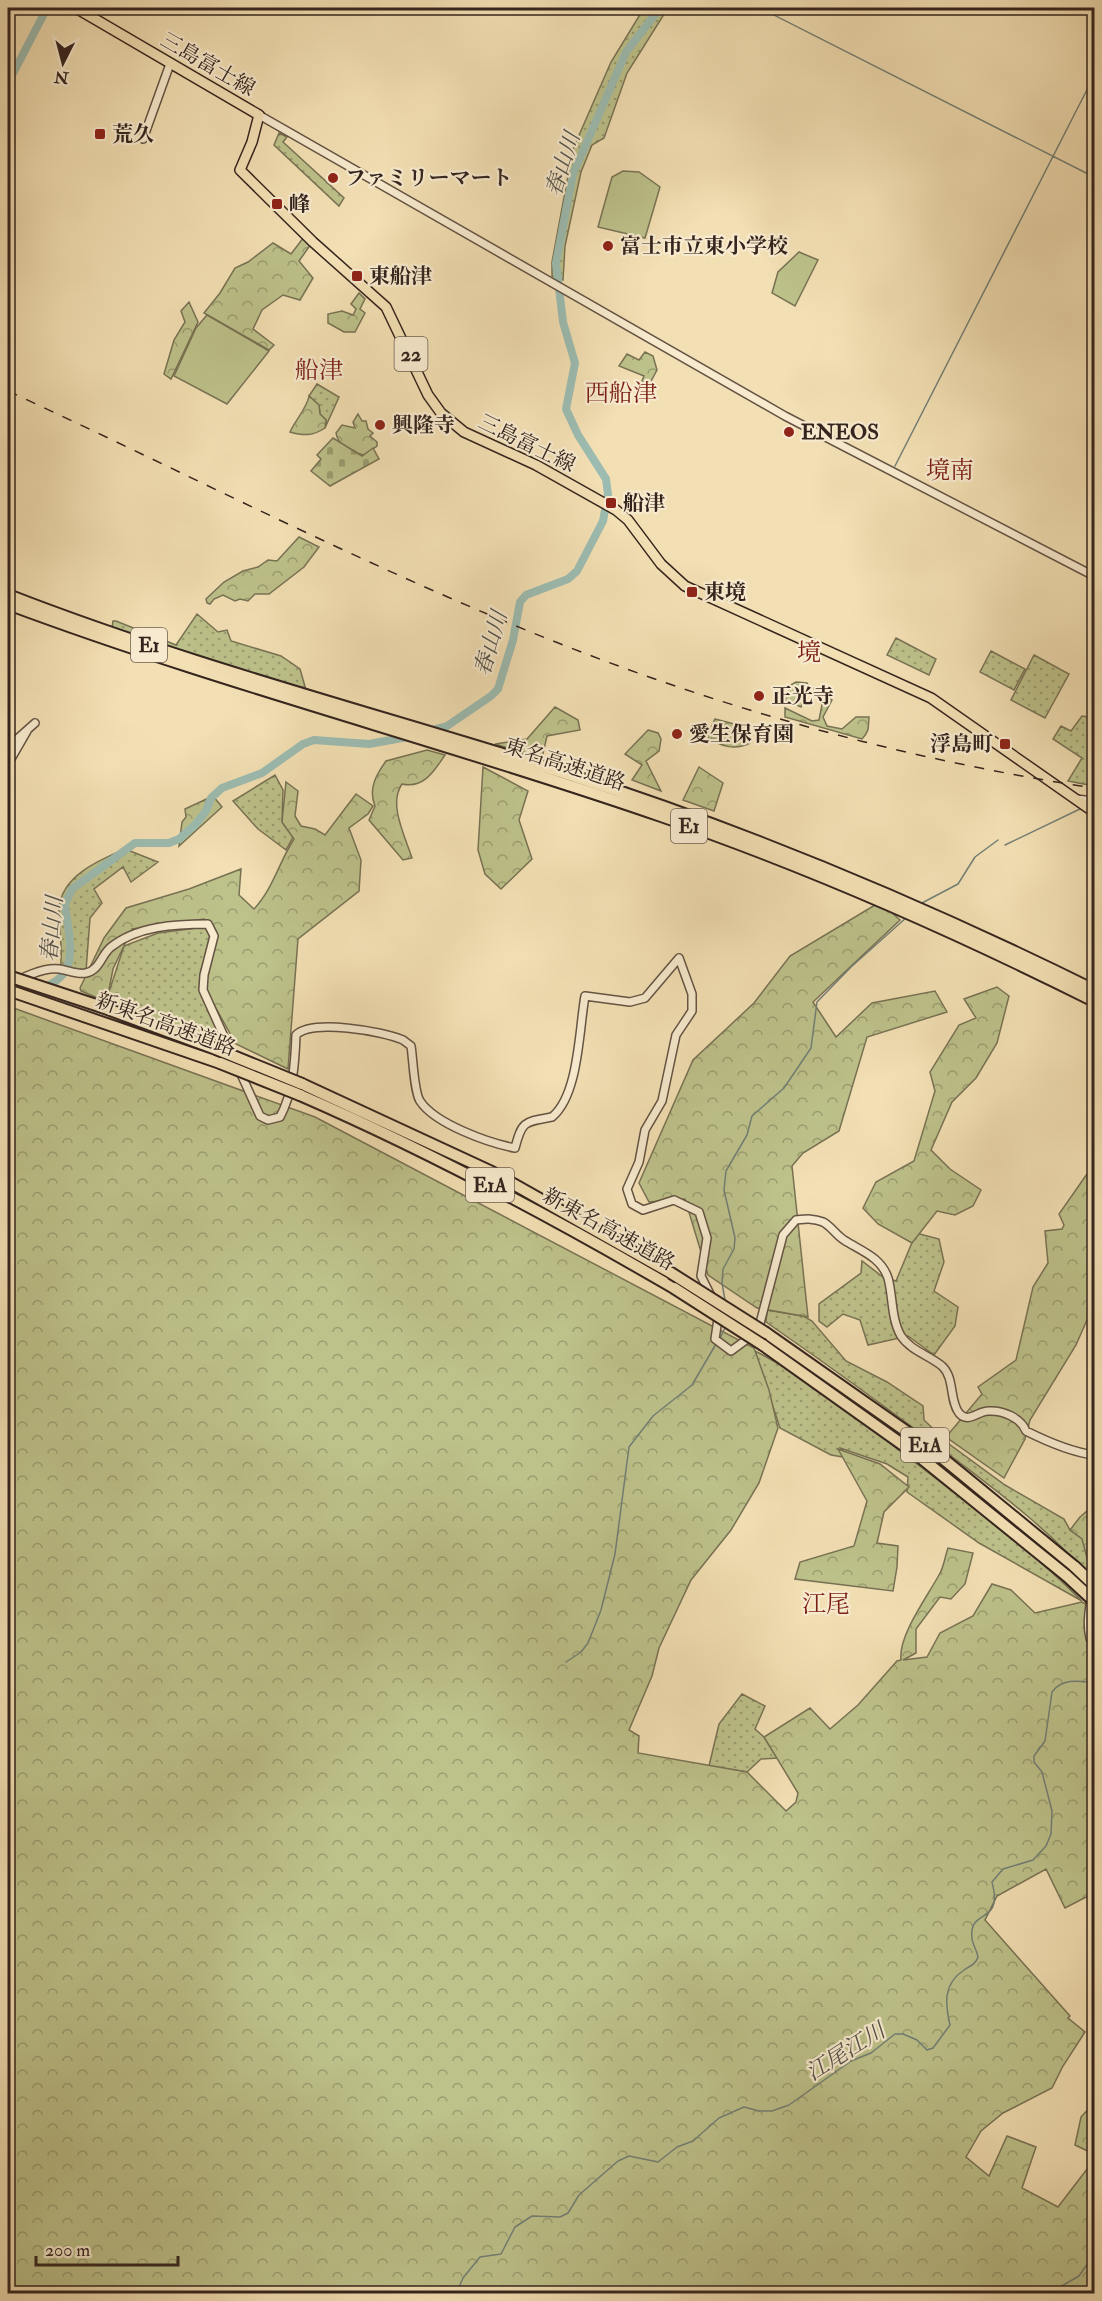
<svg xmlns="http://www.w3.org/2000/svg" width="1102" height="2301" font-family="'IM FELL Double Pica','Noto Serif JP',serif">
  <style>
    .grass { fill: url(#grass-dots); stroke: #787254; stroke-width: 1.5 }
    .forest { fill: url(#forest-crowns); stroke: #787254; stroke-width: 1.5 }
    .cemetery { fill: url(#cemetery-stones); stroke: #787254; stroke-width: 1.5 }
    .park { fill: #bdc18a; stroke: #787254; stroke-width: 1.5 }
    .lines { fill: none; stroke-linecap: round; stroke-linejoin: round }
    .stream { stroke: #727f76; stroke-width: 1.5 }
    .river { stroke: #9cbcb1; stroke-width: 8 }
    .minor-casing { stroke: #645343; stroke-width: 10 }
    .major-casing { stroke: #34241e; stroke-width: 12 }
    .highway-casing { stroke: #34241e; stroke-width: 14 }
    .minor { stroke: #f7eace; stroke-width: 7 }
    .major { stroke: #f2dfb3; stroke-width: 9 }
    .highway { stroke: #f2dfb3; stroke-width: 10 }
    .rail { stroke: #34241e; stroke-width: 1.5; stroke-dasharray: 10 10; stroke-linecap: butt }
    .highway-bridge-casing { stroke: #34241e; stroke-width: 14; stroke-linecap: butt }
    .highway-bridge { stroke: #f2dfb3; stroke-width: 10 }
    .poi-dot { fill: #8f2418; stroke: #f7eace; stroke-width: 2 }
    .labels { text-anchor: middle; stroke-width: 4.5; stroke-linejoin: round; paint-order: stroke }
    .shield { fill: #f7eace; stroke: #6e5f53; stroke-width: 1.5 }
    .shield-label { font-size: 20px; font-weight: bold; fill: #34241e }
    .street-label { font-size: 21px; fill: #34241e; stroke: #f7eace }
    .poi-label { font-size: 21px; font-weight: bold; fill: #34241e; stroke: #f7eace; text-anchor: start }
    .water-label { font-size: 22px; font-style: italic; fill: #53524a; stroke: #f7eace }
    .quarter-label { font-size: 24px; fill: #7a1f14; stroke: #f7eace }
  </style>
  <defs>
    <pattern id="grass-dots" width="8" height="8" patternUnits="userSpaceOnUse" patternTransform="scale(1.5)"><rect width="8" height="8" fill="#bdc18a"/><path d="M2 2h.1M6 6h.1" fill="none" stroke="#9a9d70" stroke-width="1.8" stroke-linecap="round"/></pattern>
    <pattern id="forest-crowns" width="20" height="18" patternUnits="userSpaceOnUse" patternTransform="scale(1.5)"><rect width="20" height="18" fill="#bdc18a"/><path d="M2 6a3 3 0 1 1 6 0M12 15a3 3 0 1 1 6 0" fill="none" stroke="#9a9d70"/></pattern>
    <pattern id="cemetery-stones" width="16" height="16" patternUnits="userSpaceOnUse" patternTransform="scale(1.5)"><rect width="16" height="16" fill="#bdc18a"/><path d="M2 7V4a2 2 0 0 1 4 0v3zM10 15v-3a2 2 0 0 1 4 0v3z" fill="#9a9d70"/></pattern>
  </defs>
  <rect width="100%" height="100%" fill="#f2dfb3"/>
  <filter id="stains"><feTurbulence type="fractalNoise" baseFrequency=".00333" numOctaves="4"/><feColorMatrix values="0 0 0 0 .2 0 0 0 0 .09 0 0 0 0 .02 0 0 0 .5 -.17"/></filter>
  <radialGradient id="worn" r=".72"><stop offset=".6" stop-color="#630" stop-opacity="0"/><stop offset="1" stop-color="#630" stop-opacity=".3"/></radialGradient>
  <path class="grass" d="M644,8H668L627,73L604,138L592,145L581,172L565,246L563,280L552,276V262L573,149L611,62Z
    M279,133L287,137L283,142L344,198L339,206L274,145Z
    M317,384L339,397L325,428L326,420L320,414L319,405L309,396Z
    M197,614L218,632L227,630L231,641L281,656L300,669L306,690L143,641L112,628L113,621H116L176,645Z
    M896,638L936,659L929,675L887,655Z
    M991,651L1025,669L1014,690L980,672Z
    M1034,655L1069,674L1045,718L1011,700Z
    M1082,716L1094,718V786L1068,781L1082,758L1053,739L1061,726L1071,731Z
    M275,775L283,790L282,822L293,837L286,850L258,829L233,801Z
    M125,849L158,862L131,882L123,867L94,889L102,903L90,918L86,971L60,970C64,949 58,930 59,909C61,876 99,860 125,849Z
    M205,927L211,934L200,984L202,997L224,1042L118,1009L102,1000L108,995L124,946L158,933Z
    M916,1233L939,1239L944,1262L934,1291L958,1307L955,1326L934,1355L908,1336L868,1345L860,1320L843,1314L827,1327L819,1321V1304L861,1273L862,1261L883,1277L896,1281Z
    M767,1310L803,1316L812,1321L846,1361L887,1382L923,1406L924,1420L949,1444L1005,1485L1064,1519L1070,1530L1083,1538L1090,1569L1085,1572C1046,1527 998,1492 951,1456C890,1410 828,1365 766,1322Z
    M755,1351C814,1381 865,1424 917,1464C974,1508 1031,1550 1082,1601L979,1543L907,1492L908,1477L887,1464L840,1448L843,1457L831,1455L780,1428Z
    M742,1694L765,1706L755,1729L764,1737L777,1758L761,1759L747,1772L709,1766L719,1724Z"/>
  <path class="forest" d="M304,237L311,244L299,261L313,278L300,300L283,295L262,310L253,329L274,345L269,350L204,313L220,293L235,268L248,262L273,243L291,254Z
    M359,293L365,299L360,309L365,313L355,332H344L328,323V314L342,311L353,315L356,309L351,304Z
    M189,302L198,322L171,379L164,374L174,340L185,322L181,311Z
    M645,352L653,356L657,370L649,385L642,381L644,376L619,366L627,354L639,360Z
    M309,396L319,405L320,414L326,420L325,428C313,436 304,436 290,432C295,421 308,406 309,396Z
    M358,414L362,421H366L368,429L373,433L370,436L377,442V446L364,455C353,452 338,446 336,433L342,425L355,428L353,422Z
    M299,537L319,547L304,567L269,594H255L248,601L240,599L235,601L223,595L214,599L210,604L207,603L206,599L224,582L243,571L258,567L268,560L277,561Z
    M796,682L807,683L809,687L801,707L785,700L789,686Z
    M813,688L832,700L823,717L827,726L842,729L856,717H869C868,727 870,731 862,739L785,717V708L812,721L819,720L822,705Z
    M555,707L578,720L580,730L547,736L542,758L495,744L527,739Z
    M648,730L658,733L661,739L659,751L646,761L661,791L632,780L642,765L625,754Z
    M427,750L445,755C434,771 424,789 402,784C388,804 405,836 412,858L403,860L369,820L375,806C368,789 376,775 386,761Z
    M483,767L528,791L519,820L532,859L501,889L485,874L478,850Z
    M699,767L723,783L714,811L683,800Z
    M286,782L298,791L295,816L301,826L315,829L325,835L356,794L373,806L368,814L349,828L361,860L359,891L298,939L288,1069L236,1044L209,996L205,984L217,936L204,919L132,929L113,969L108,995L102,1000L81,991L80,988L104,938L126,908L189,889L241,869L239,895L254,909C273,889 279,862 294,839L282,822Z
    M213,796L222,807L179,846L182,822L186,817L185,809Z
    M880,902L900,920L813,1002L836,1037L872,1003L935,991L947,1012L867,1037L839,1131L803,1153L792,1166L808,1317L757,1308L708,1275L685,1199L649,1202L639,1183L693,1060L754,1003L790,956Z
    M997,987L1009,996L997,1043L976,1078L952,1102L931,1150L950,1169L981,1190L973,1206L955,1215L937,1211L912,1243L878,1224L863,1208L876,1182L914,1161L935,1091L930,1072L959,1025L976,1018L964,999Z
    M8,1006L315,1117L754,1348L769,1390L778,1428L759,1483L731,1530L691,1580L659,1648L652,1676L629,1730L639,1736L638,1753L747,1772L786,1811L796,1802L798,1793L764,1737L810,1708L830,1729L858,1705L897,1661L901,1660C898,1636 927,1597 939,1575C944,1567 945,1556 948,1548L973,1553L965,1584L951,1599L940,1597L916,1629V1653L903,1660L927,1657L940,1633L973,1616L992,1584L1011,1590L1035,1613L1082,1602L1089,1606L1086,1640L1094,1650V1893L1065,1908L1046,1869L997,1896L985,1920L1070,2016L1068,2018L1085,2032L1063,2066L1052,2088L1003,2113L981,2131L966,2157L989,2176L1007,2136L1036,2147L1022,2188L1058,2207L1094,2160V2293H8Z
    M1094,1164V1304L1076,1345L1030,1420L1025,1439L1004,1478L946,1437L982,1394L978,1387L1016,1360L1033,1287L1048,1263L1045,1231L1062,1229L1064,1225L1059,1214Z
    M838,1449L880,1464L909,1487L884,1512L877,1543L898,1546L897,1567L893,1591L795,1579L800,1562L854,1546L867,1501Z
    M1094,1505V1572L1090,1569L1082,1539L1070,1530L1080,1517Z
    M1094,2103V2154L1075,2145L1081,2117Z"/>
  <path class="cemetery" d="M333,438L362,456L373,448L379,459L330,486L311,471L321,459L317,455Z
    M715,719L750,728V743C734,751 721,746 707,737Z"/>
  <path class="park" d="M623,171L639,172L660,187L645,238L598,227L612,177Z
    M799,252L818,260L795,306L772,293L778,272Z
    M207,315L269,351L227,404L174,376L196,328Z"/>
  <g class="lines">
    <path class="stream" d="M760,8L1094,177
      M895,466L1094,76
      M1005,845L1082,808
      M922,903L958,884L975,857L998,840
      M725,1300L722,1283L723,1269L734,1249L735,1238L724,1190L726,1171L747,1135L752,1116L784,1088L811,1048L817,1002L851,967L907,917
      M719,1340L726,1326
      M566,1662L581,1652L588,1643L601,1610L615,1554L629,1447L653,1416L692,1385L716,1344
      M456,2294L463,2278L480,2257L501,2254L515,2227L532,2216L560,2217L568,2213L579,2195L618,2161L629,2156L658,2162L677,2147L693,2141L719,2118L744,2107L759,2111H772L789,2105L851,2061L871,2053L895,2034H903L917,2040L927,2050L933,2048L950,2025C945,2003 943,1984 964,1970C970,1966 976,1964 978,1957C977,1951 973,1945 972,1939C968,1906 1004,1927 992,1882L1003,1869L1033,1860L1046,1846L1051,1834L1052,1811L1042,1772L1034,1762V1756L1045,1741L1052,1692C1062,1678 1079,1681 1094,1683
      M1058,2294L1060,2287L1079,2276L1094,2254"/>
    <path class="river" d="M8,83L47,8
      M428,731L447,726L491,696L498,689L513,640L520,602L526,595L568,579L577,571L603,521L608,494L606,479L578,435L566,409L575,363L563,322L556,263L573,174L626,52L660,8
      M8,1002C16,993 25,992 37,989C83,978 69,941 65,904L72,889L135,843H169L179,839L195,825L206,811L211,798L222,788L262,773L303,744L314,740L369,744L413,736"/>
    <defs>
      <path id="minor" d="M259,115L785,416L1094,576
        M143,139L170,64
        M8,747L35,723
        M8,764L27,731
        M1076,799L1094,801
        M8,987C19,978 44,967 59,969C68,970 77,975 86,973C100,970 101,955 111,947C137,926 176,924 208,924L214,936L204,975L203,990L260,1116L268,1120L280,1117C293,1093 295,1063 296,1035C312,1019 382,1031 403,1040L411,1046C413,1058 414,1092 420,1101C435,1124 489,1143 515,1148C522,1121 524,1122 552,1117C579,1095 579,1029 585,996L630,1002L645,998L679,958L692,994V1011L676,1035L662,1101L645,1130L639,1162L627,1189L632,1204L643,1210L674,1200L699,1212L707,1238L701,1276L719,1312L715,1339L731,1351L758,1331L783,1235L796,1220C806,1219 813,1218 823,1222C831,1226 836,1235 844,1240C861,1251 881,1257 888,1278C893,1296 891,1319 901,1336C911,1351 929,1355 942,1366C955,1378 949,1400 959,1413C968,1424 978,1411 988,1411C1003,1410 1021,1418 1026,1431C1048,1442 1071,1452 1094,1455
        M1094,1582C1091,1599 1083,1632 1094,1646"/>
      <path id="major" d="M76,8L259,115L252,142L240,170L313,242L386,307L428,395L441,413L464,432L536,465L616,510L628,520L661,564L685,586L931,698L1094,812"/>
      <path id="highway" d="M8,595C190,666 381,715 567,774C748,832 924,906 1094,990
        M8,604C222,684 445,741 661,816C810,867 954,931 1094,1001
        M8,990L220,1063
        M102,1007L216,1049
        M302,1084L492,1172L671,1273
        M300,1095C429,1151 552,1217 674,1288
        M766,1333L930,1448L1075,1567
        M763,1345L920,1457L1067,1576"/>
    </defs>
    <use href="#minor" class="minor-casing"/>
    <use href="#major" class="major-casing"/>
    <use href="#highway" class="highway-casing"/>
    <use href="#minor" class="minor"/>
    <use href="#major" class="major"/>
    <use href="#highway" class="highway"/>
    <path class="rail" d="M8,391C195,477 378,573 571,648C740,714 915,761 1094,788"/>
    <defs>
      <path id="highway-bridge" d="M8,976L102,1007
        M216,1049L302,1084
        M220,1063L300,1095
        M671,1273L766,1333
        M674,1288L763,1345
        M1075,1567L1094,1585
        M1067,1576L1094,1601"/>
    </defs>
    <use href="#highway-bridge" class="highway-bridge-casing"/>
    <use href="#highway-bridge" class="highway-bridge"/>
  </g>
  <g class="poi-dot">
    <rect x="94" y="128" width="12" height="12" rx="3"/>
    <circle cx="333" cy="178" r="6"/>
    <rect x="271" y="198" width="12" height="12" rx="3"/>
    <circle cx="608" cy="246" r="6"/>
    <rect x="351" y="270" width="12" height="12" rx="3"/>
    <circle cx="380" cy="425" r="6"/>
    <circle cx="789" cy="432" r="6"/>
    <rect x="605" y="497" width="12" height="12" rx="3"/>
    <rect x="686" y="586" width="12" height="12" rx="3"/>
    <circle cx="759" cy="696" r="6"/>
    <circle cx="677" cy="734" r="6"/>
    <rect x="999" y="738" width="12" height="12" rx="3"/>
  </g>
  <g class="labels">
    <g class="shield">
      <rect x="394.5" y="337" width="33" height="34" rx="4.5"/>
      <rect x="131" y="628" width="36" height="34" rx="4.5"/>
      <rect x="671" y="809" width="36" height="34" rx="4.5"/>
      <rect x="466" y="1168" width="48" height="34" rx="4.5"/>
      <rect x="901" y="1428" width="48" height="34" rx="4.5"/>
    </g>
    <g class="shield-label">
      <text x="411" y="361">22</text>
      <text x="149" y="652">E1</text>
      <text x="689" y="833">E1</text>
      <text x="490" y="1192">E1A</text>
      <text x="925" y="1452">E1A</text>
    </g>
    <g class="street-label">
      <text transform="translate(208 64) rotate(30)" y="7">三島富士線</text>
      <text transform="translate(527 443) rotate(26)" y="7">三島富士線</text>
      <text transform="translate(565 764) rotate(18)" y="7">東名高速道路</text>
      <text transform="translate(166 1024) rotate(20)" y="7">新東名高速道路</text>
      <text transform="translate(609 1229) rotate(29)" y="7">新東名高速道路</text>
    </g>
    <g class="poi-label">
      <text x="112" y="141">荒久</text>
      <text x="345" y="185">ファミリーマート</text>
      <text x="289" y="211">峰</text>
      <text x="620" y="253">富士市立東小学校</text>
      <text x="369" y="283">東船津</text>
      <text x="392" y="432">興隆寺</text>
      <text x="801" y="439">ENEOS</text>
      <text x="623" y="510">船津</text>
      <text x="704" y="599">東境</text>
      <text x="771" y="703">正光寺</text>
      <text x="689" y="741">愛生保育園</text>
      <text x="993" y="751" text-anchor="end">浮島町</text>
    </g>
    <g class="water-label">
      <text transform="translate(562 164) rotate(-72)" y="8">春山川</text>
      <text transform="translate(490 643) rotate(-74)" y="8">春山川</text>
      <text transform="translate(51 929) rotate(-85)" y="8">春山川</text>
      <text transform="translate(845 2051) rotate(-32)" y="8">江尾江川</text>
    </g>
    <g class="quarter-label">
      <text x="319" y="378">船津</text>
      <text x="621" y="401">西船津</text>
      <text x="950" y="478">境南</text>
      <text x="809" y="660">境</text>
      <text x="826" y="1612">江尾</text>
    </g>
  </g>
  <rect width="1102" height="2301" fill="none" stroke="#f2dfb3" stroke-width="30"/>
  <rect x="9" y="9" width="1084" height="2283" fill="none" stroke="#34241e" stroke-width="3"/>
  <rect x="15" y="15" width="1072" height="2271" fill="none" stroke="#34241e" stroke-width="1.5"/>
  <g transform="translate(63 63) rotate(186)" stroke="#f7eace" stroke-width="4.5" paint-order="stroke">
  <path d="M0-4.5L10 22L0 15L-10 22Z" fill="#34241e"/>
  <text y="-9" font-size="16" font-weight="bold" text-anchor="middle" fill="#34241e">N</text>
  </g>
  <path d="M36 2256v9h142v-9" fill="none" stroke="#34241e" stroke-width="3"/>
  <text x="45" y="2256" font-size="18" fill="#34241e" stroke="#f7eace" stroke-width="4.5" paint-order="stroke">200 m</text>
  <rect width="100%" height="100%" filter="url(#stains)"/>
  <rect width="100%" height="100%" fill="url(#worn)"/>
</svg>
